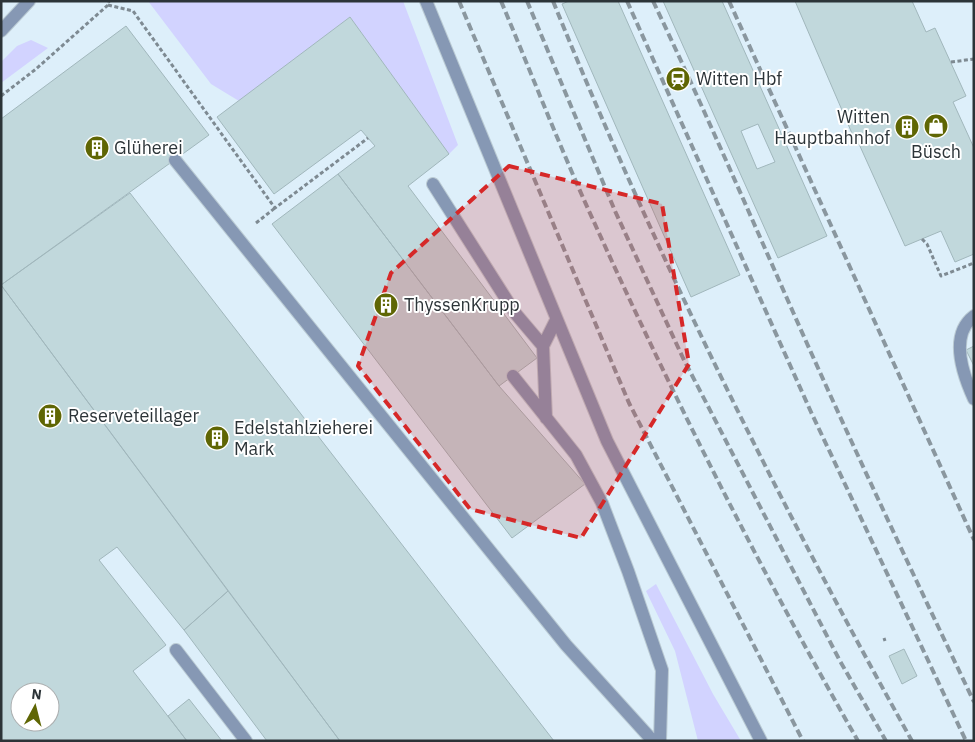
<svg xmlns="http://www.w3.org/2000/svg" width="975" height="742" font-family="'IBM Plex Sans',sans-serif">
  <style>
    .green { fill: #d2d3ff }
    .building { fill: #c1d8dc; stroke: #a1b7bc; fill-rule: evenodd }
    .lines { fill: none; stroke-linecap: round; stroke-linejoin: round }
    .minor-casing { stroke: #bacad3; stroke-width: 14 }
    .path { stroke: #7e8a92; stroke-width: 3; stroke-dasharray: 4 2.5; stroke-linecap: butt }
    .minor { stroke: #8698b4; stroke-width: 12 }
    .rail { stroke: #8a979f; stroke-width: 4; stroke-dasharray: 8 4; stroke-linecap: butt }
    .marked { fill: #d62828; fill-opacity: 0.2; stroke: #d62828; stroke-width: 4; stroke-dasharray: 10 6; stroke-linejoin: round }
    .labels { text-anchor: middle; stroke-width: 4; stroke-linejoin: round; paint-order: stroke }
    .poi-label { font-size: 18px; fill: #2c3438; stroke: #fff; text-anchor: start }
  </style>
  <rect width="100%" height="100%" fill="#ddeffa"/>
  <path class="green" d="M148,1H403L458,145L449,154L350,17L239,101L211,84Z
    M31,40L48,48L1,83V62L17,46Z
    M656,584L713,694L741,741H698L675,651L646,591Z"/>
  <path class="building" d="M569,1H618L740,275L691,297L562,4Z
    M663,1H722L827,236L778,258Z
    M795,1H912L926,32L935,28L966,96L953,102L974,148V254L955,262L941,231L905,246L859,144L857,145Z
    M350,17L449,154L408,186L537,358L499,386L338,174L375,146L361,130L274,194L217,117Z
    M126,26L209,135L1,285V119Z
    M758,124L775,162L757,169L741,131Z
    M338,174L499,386L585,484L512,538L272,224Z
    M130,193L554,741H340L1,285Z
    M1,285L228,591L184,630L117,547L99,560L166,645L133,671L187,741H1ZM20,692H50V722H20Z
    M974,346V366L966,350Z
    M228,591L340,741H267L184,630Z
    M904,649L917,676L902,684L889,656Z
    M189,699L222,741H187L168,716Z"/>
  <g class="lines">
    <defs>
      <path id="minor" d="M426,1L607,441L761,741
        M1,31L29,1
        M175,160L566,645L653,741
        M433,184L515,313L543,346L546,418
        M974,316C949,335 963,375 974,399
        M543,346L556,320
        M513,376L576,455L602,503L628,571L662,670L660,741
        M176,650L246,741"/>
    </defs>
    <use href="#minor" class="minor-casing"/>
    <path class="path" d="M108,5L133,11L275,208L368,138
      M951,62L974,59
      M1,96L36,69L108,5L109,1
      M256,223L275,208
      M922,239L927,244L941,276L974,263
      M884,638L885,641"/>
    <use href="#minor" class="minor"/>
    <path class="rail" d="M459,1L629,403L803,741
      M501,1C532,75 561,150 594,222C674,399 762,573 858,741
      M527,1L615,211L683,358L840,661L886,741
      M553,1C656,256 778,501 912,741
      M627,1L811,412L966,741
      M653,1C702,104 747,208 793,312C851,443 912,572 974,702
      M729,1L974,540"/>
  </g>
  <path class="marked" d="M509,166L662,204L689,364L581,538L470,509L358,366L391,273Z"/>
  <defs>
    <symbol id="station-disc" viewBox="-11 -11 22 22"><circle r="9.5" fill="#5f6604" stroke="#fff"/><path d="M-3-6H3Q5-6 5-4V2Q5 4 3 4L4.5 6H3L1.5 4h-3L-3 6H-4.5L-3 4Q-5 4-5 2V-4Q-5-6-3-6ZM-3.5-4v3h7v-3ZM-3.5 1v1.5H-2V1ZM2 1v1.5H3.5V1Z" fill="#fff"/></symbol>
    <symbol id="shop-disc" viewBox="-11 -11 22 22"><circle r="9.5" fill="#5f6604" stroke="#fff"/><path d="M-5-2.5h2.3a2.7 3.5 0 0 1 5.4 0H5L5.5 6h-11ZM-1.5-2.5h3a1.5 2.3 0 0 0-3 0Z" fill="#fff"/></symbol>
    <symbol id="building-disc" viewBox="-11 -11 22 22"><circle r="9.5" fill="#5f6604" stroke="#fff"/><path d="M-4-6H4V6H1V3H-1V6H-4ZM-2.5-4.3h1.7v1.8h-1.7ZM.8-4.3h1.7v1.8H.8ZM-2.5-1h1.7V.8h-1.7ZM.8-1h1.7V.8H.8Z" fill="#fff"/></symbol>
  </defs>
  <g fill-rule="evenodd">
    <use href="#station-disc" x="664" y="65" width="28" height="28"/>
    <use href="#shop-disc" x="922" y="112" width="28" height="28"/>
    <use href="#building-disc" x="893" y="113" width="28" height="28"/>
    <use href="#building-disc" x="83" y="134" width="28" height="28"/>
    <use href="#building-disc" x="372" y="291" width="28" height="28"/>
    <use href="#building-disc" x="36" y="402" width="28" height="28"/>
    <use href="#building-disc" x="203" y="424" width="28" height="28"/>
  </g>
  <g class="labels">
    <g class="poi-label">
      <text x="696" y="85">Witten Hbf</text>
      <text x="890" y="123" text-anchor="end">Witten<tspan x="890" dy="21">Hauptbahnhof</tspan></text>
      <text x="114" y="154">Glüherei</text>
      <text x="936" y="158" text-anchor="middle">Büsch</text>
      <text x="404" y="311">ThyssenKrupp</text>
      <text x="68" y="422">Reserveteillager</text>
      <text x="234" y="434">Edelstahlzieherei<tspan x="234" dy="21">Mark</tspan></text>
    </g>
  </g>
  <rect width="975" height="742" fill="none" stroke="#2c3438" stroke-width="5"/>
  <g transform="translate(35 707) rotate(7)"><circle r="24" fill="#ffffff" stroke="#abaeaf"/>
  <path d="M0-4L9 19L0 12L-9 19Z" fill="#5f6604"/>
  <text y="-8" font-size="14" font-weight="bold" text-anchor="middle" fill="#2c3438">N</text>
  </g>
</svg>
